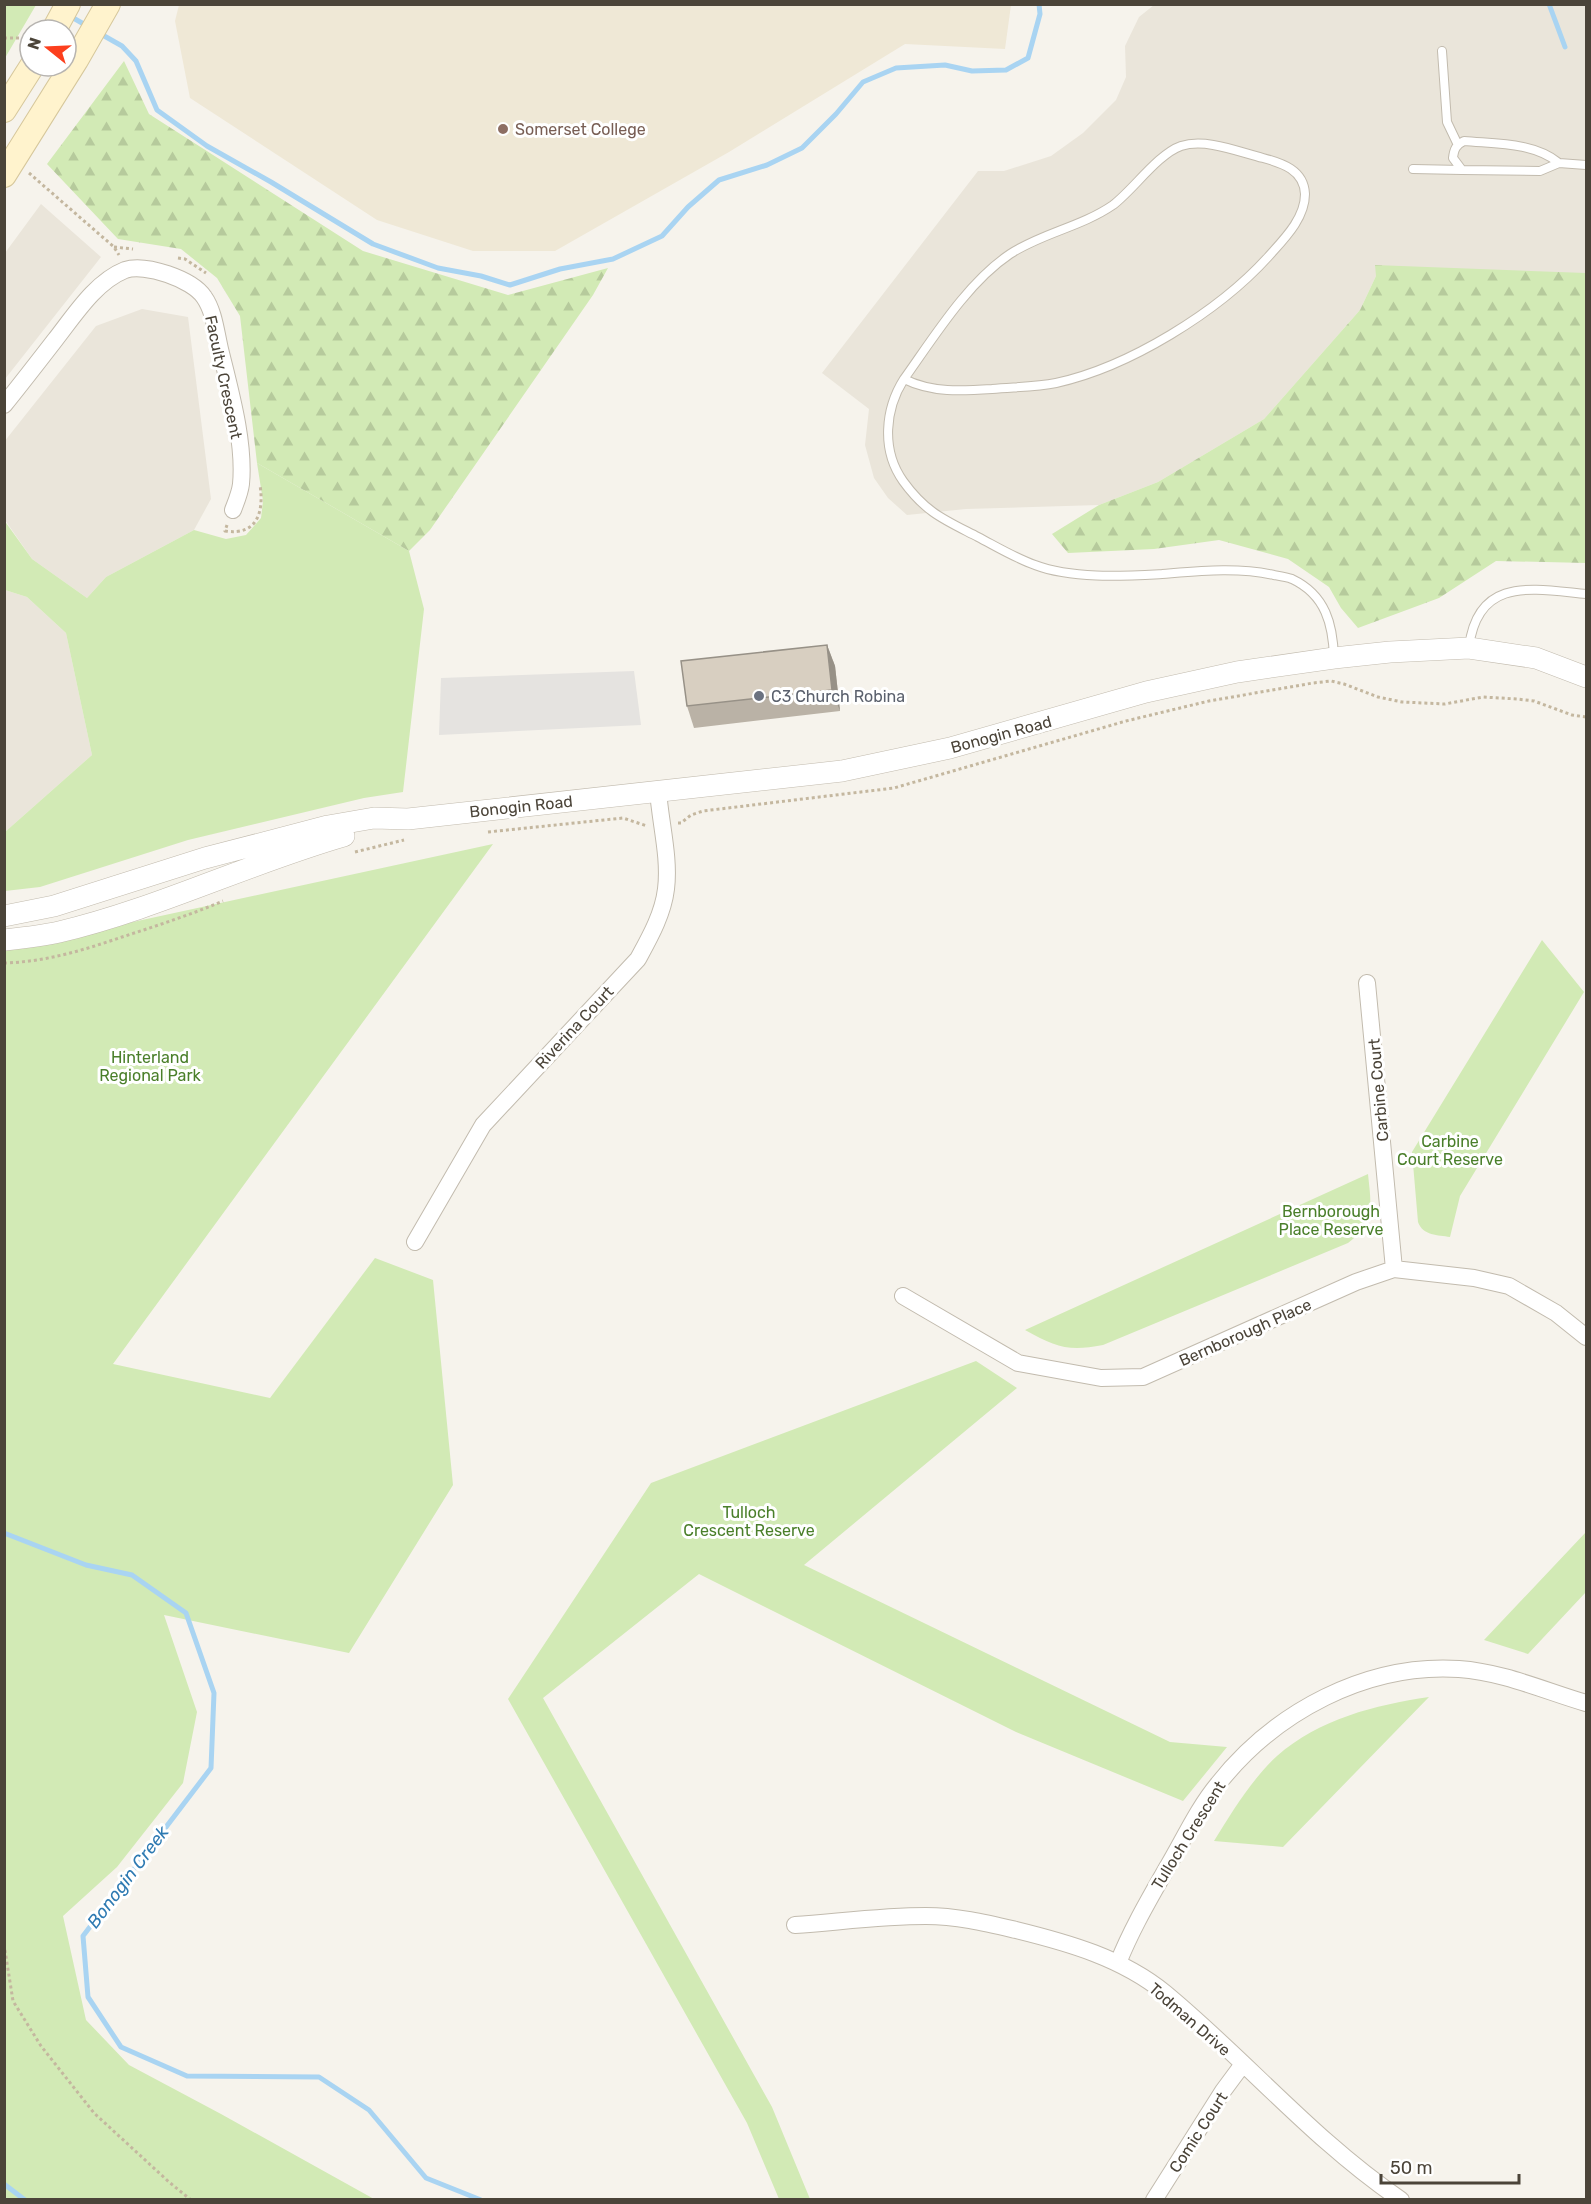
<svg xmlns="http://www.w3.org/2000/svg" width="1591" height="2204" font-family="Rubik,sans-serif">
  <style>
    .residential { fill: #eae5da }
    .education { fill: #efe8d6 }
    .green { fill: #d2eab5 }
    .forest { fill: url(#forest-firs) }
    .parking { fill: #e5e3e0 }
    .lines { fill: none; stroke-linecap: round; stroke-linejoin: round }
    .stream { stroke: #a9d4f2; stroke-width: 5 }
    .service-casing { stroke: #c2bbae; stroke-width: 10 }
    .minor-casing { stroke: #c2bbae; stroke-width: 18 }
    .tertiary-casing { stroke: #c2bbae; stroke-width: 22 }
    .secondary-casing { stroke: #d6c79b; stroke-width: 26 }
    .path { stroke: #c4b79f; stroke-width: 3; stroke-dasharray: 3 3; stroke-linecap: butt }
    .service { stroke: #fff; stroke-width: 8 }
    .minor { stroke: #fff; stroke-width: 16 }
    .tertiary { stroke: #fff; stroke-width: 21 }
    .secondary { stroke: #fff3cd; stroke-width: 24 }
    .wall { fill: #bab2a6 }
    .shaded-wall { fill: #979187 }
    .building { fill: #d8cfc1; stroke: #979187; stroke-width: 1.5 }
    .education-dot { fill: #8d6e63; stroke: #fff; stroke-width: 2 }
    .worship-dot { fill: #6b7280; stroke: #fff; stroke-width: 2 }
    .labels { text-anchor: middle; stroke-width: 6; stroke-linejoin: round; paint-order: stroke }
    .education-label { font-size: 16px; fill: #785e54; stroke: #fff; text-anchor: start }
    .street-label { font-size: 16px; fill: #4b4439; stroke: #fff }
    .worship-label { font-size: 16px; fill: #5b616d; stroke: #fff; text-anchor: start }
    .park-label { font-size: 16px; fill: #4a7f2a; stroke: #fff }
    .water-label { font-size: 18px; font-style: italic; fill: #2e7ab2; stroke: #fff }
  </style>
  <defs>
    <pattern id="forest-firs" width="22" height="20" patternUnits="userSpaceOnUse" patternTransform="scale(1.5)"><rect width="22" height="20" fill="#d2eab5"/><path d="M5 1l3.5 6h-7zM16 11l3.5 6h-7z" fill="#b6ca9c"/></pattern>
  </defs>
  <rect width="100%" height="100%" fill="#f6f3ec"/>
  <path class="residential" d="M1154,5H1586V273L1376,276L1360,310L1264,419L1158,482L1099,505L966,509L907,515L888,498L874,478L865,445L869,409L822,373L978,171H1004L1051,156L1083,133L1116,100L1126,77L1125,46L1139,17Z
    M41,204L101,257L5,379V253Z
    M142,309L188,317L211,499L194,530L106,577L87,598L32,559L5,520L4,442L96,326Z
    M5,590L27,597L66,633L92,755L5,832Z"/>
  <path class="education" d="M179,5L1011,4V5L1005,49L905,44L729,152L555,251H473L377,220L190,98L175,21Z"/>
  <path class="green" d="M5,4L36,5L5,58L4,5Z
    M257,463L409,551L424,609L403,792L364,798L188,840L40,887L5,891V832L92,755L66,633L27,597L5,590L4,520L32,559L87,598L106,577L194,530L226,539L246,535L261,518L263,501Z
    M493,844L113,1364L270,1398L375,1258L433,1280L453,1485L349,1653L164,1615L197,1712L183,1783L117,1867L63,1916L86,2020L129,2065L221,2114L374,2199H5L4,950Z
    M1542,940L1584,992L1460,1196L1450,1237C1438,1235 1423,1236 1418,1222L1412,1152Z
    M1368,1174C1371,1204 1376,1223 1348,1243L1103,1345C1068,1352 1056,1347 1025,1330Z
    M976,1361L1017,1388L804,1565L1170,1742L1227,1747L1183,1801L1016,1732L699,1574L543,1698L772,2107L810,2199H779L747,2123L508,1699L651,1483Z
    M1586,1532V1592L1528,1654L1484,1640Z
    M1429,1697L1283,1847L1214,1841C1232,1812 1252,1779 1277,1756C1319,1719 1375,1705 1429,1697Z"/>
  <path class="forest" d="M124,61L149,114L363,251L508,295L608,268L593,295L430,530L409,551L257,463L240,316L217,278L181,249L118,239L47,164Z
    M1375,265L1586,273V563L1496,561L1439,598L1358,628L1341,608L1329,587L1288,559L1219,540L1154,549L1068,553L1052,534L1099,505L1158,482L1264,419L1360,310L1376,276Z"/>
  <path class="parking" d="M634,671L641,725L439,735L441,678Z"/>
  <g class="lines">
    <path class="stream" d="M1549,4L1565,47
      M68,15L89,27
      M99,33L122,46L136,61L157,110L207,146L271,182L373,244L438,268L481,276L510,285L560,269L613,259L662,236L688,207L719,180L767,165L802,148L836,114L863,82L896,68L945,65L972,71L1006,70L1028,58L1040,14L1039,4
      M4,1533L86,1565L132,1575L186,1613L214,1693L211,1768L83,1936L88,1997L121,2047L187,2076L319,2077L369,2110L426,2178L481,2200
      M4,2184L25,2200"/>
    <defs>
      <path id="service" d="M1442,51L1447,122L1458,145
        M1559,163C1533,142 1495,144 1464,141C1456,145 1454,149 1453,158L1462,170L1540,171L1559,163L1586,165
        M1413,169L1462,170
        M904,379C932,393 962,391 992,389C1013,387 1036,387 1056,383C1129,367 1218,312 1268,257C1283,240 1305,219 1305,194C1304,170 1282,163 1263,158C1239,152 1206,138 1181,146C1158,154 1133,190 1113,205C1081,227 1042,233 1010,254C967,283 934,337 904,379C885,409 881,450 903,481C926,513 945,520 978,537C997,547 1015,558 1035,565C1072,579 1123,576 1162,574C1200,571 1237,567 1274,575C1280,576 1287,577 1292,579C1326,595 1333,625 1334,658
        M1469,647C1478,576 1533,589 1586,594"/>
      <path id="minor" d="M4,405C21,384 38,362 55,340C74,316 95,282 125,270C145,263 192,279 204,297C214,311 216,332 220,349C230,390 245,442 241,484C240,493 236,502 233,510
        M1367,983L1394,1269
        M415,1242L483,1125L638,959C650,937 663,914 666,889C670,857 660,822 658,790
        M903,1296L1018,1363L1101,1378L1143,1377L1356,1282L1394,1269L1474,1278L1509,1286L1556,1313L1586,1337
        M795,1925C838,1922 882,1916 926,1916C957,1916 986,1923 1016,1930C1069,1943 1122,1958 1165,1993C1246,2060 1314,2141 1401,2200
        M1118,1963C1132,1928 1150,1898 1168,1866C1184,1839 1198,1808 1218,1784C1275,1712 1366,1663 1459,1669C1503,1672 1545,1691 1586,1703
        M1154,2200L1223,2091L1243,2064"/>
      <path id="tertiary" d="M4,916L54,906L205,858L328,826L374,818L408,819L842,771L950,748L1146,692L1237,672L1334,658L1390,652L1469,648L1536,658L1586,677
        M4,940C22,938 41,936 59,932C156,909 247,864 344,836"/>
      <path id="secondary" d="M54,30L68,4
        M4,110L32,66
        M4,175L76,60L108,4"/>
    </defs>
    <use href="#service" class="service-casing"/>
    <use href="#minor" class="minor-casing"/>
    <use href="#tertiary" class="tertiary-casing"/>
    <use href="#secondary" class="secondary-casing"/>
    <path class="path" d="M4,38H25L30,36
      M29,173L114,247L119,255
      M114,247L133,249
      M178,258L185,259L206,273
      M227,525L225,531C258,536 264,511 260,485
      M678,823H681L691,815L703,811L894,788L1126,721L1209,701L1313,683L1331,681L1344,684L1378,697L1402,702L1445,704L1483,697L1517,699L1534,701L1572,715L1586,717
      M488,832L623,818L647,826
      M355,852L404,840
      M4,963C45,962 84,950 122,937C156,926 190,915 223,901
      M4,1944L13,2001L41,2046L94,2113L169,2182L191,2200"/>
    <use href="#service" class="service"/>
    <use href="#minor" class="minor"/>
    <use href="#tertiary" class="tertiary"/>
    <use href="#secondary" class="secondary"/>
  </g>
  <path class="wall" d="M827,645L835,666L840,711L694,728L687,706Z"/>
  <path class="shaded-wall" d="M827,645L835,666L840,711L832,690Z"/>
  <path class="building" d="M827,645L832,690L687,706L681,661Z"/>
  <circle class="education-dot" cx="503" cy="129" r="6"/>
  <circle class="worship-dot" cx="759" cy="696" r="6"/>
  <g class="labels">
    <g class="education-label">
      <text x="515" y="135">Somerset College</text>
    </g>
    <g class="street-label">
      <text transform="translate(224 377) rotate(78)" y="6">Faculty Crescent</text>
      <text transform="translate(1001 734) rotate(-15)" y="6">Bonogin Road</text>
      <text transform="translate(521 806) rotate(-6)" y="6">Bonogin Road</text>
      <text transform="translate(574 1027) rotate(-47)" y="6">Riverina Court</text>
      <text transform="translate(1378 1090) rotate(-95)" y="6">Carbine Court</text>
      <text transform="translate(1245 1332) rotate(-24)" y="6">Bernborough Place</text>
      <text transform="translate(1188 1835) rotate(-58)" y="6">Tulloch Crescent</text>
      <text transform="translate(1190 2019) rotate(41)" y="6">Todman Drive</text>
      <text transform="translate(1198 2132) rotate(-57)" y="6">Comic Court</text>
    </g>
    <g class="worship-label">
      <text x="771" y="702">C3 Church Robina</text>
    </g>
    <g class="park-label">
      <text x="150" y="1063">Hinterland<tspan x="150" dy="18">Regional Park</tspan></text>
      <text x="1450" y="1147">Carbine<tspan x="1450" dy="18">Court Reserve</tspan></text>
      <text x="1331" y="1217">Bernborough<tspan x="1331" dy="18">Place Reserve</tspan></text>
      <text x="749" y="1518">Tulloch<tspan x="749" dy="18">Crescent Reserve</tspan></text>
    </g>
    <g class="water-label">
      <text transform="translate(128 1877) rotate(-53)" y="6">Bonogin Creek</text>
    </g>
  </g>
  <rect width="1591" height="2204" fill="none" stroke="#4b4439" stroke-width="12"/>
  <g transform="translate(48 48) rotate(288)"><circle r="28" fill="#ffffff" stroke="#b7b4b0" stroke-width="1.5"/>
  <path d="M0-4.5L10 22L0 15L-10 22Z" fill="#fc3f1d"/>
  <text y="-9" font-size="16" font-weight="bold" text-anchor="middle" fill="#4b4439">N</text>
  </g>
  <path d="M1381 2174v9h138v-9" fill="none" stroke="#4b4439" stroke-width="3"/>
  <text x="1390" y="2174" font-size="18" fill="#4b4439" stroke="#ffffff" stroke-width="4.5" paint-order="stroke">50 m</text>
</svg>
